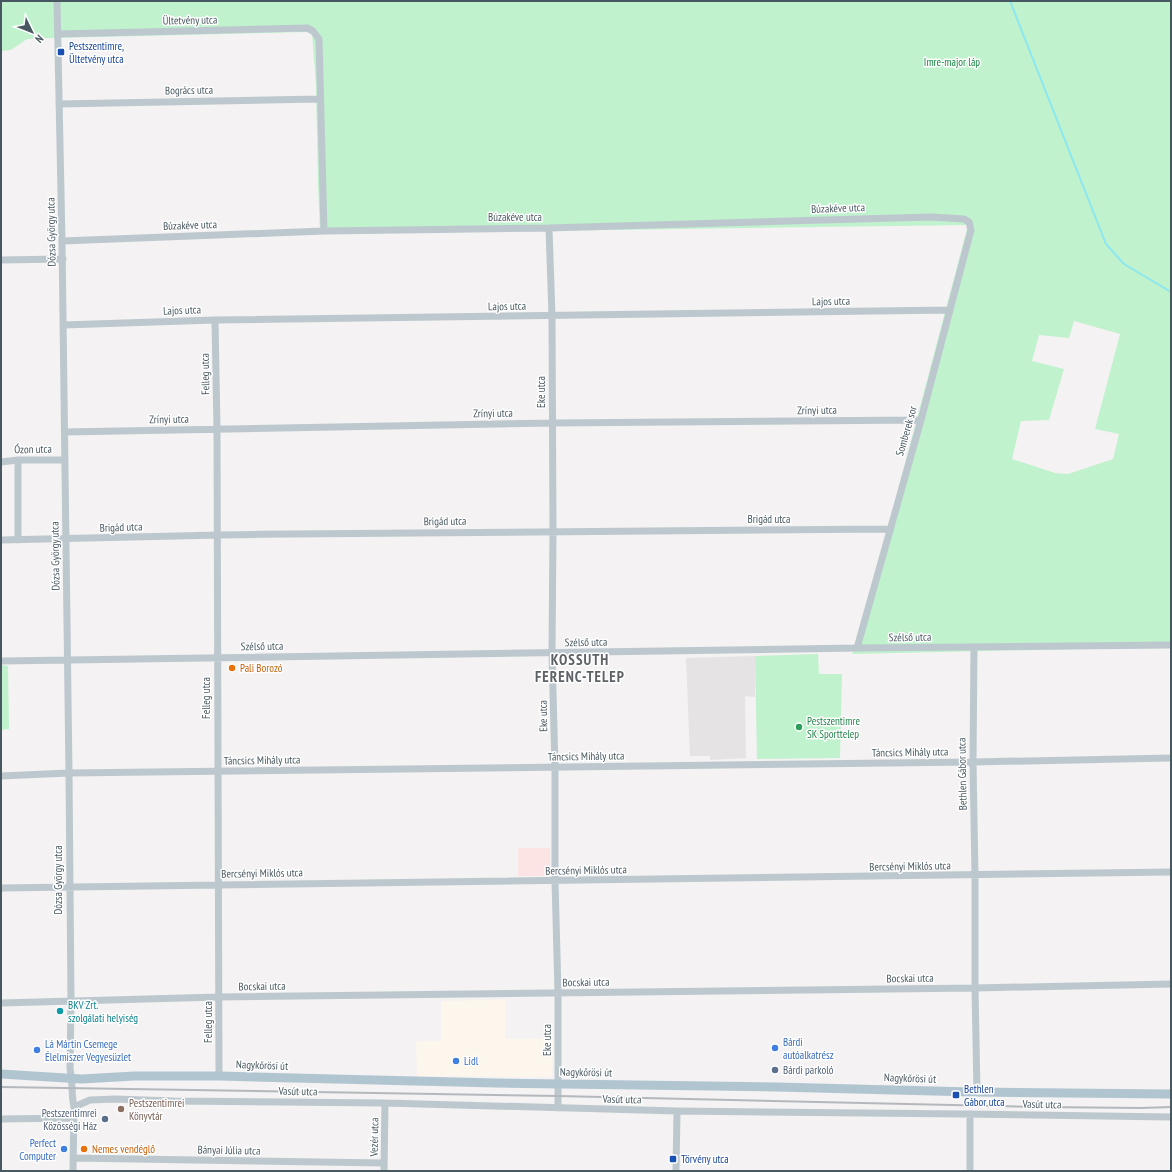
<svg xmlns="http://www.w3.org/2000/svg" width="1172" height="1172" font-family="'PT Sans Narrow',sans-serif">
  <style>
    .commercial { fill: #fdf6ec }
    .education { fill: #e5e3e4 }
    .medical { fill: #fce3e4 }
    .green { fill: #c0f2cd; fill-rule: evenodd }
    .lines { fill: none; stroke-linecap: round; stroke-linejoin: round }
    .stream { stroke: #8ce7f0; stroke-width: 2 }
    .minor { stroke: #bcc8ce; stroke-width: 7 }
    .major { stroke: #b1c5d1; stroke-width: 9 }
    .rail { stroke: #b4b8bc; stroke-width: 2 }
    .transit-dot { fill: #1a4fb4; stroke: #fff; stroke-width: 1.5 }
    .food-dot { fill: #e8710a; stroke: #fff; stroke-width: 1.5 }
    .leisure-dot { fill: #2e9e5b; stroke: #fff; stroke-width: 1.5 }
    .culture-dot { fill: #0f9aa8; stroke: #fff; stroke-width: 1.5 }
    .shop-dot { fill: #3f7fe0; stroke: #fff; stroke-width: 1.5 }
    .service-dot { fill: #5c6f8a; stroke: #fff; stroke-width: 1.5 }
    .education-dot { fill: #8d6e63; stroke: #fff; stroke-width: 1.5 }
    .labels { text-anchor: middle; stroke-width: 3; stroke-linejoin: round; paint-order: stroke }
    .street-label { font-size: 11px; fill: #485860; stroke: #fff }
    .transit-label { font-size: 11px; fill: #164399; stroke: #fff; text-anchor: start }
    .park-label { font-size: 11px; fill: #14863f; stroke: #fff }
    .food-label { font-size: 11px; fill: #c56008; stroke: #fff; text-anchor: start }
    .leisure-label { font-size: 11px; fill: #27864d; stroke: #fff; text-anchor: start }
    .culture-label { font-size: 11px; fill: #0d838f; stroke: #fff; text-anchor: start }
    .shop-label { font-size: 11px; fill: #366cbe; stroke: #fff; text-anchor: start }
    .service-label { font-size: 11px; fill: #4e5e75; stroke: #fff; text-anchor: start }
    .education-label { font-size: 11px; fill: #785e54; stroke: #fff; text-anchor: start }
    .district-label { font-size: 15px; font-weight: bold; letter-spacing: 1px; fill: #5e6367; stroke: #fff }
  </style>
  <rect width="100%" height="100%" fill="#f4f2f2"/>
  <path class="commercial" d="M505,1000V1039H553L552,1077L417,1076L416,1041H441V1001Z"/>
  <path class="education" d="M755,656V697L745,696L746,758L710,760V756H690L686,658Z"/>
  <path class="medical" d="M518,848H550V876H518Z"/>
  <path class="green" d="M3,1H1171V647L852,654L873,585L968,225L320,234L318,183L316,85L312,33L307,32L54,38L27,39L11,50L1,51V4ZM1074,321L1120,334L1095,429L1119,434L1113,459L1068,474L1055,473L1012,459L1021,421L1049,420L1064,369L1032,361L1039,335L1069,338Z
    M818,654L819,674H842L840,758L757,759L755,656Z
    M1,665L8,666L9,729L1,730Z"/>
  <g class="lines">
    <path class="stream" d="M1010,1L1106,244L1124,264L1171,292"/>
    <path class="minor" d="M57,1L62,241L69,773L71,1001L70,1069C73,1082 71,1094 74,1107L73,1171
      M58,34L307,28L313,31L319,39L324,231
      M59,104L319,99
      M549,228L552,316L553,531L552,653L555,767V881L558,993V1108
      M62,241L324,231L549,228L931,217L964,219L969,222L971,230L921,420L857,648
      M1,260L63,259
      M215,320L217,429L219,1076
      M63,325L215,320L950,310
      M65,432L552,423L921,420
      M18,460V540
      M1,462L18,460H65
      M1,540C74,539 147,536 220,535C443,531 666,531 890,529
      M974,647L973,762L975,876V988L977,1092
      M1,661L857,648L1171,645
      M1,776L69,773L973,762L1171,758
      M1,888L1171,872
      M1,1003L219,997L975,988L1171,984
      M74,1107L90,1100L115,1099L174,1101L385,1103L677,1111L964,1114L1171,1117
      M1,1119L74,1118
      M73,1158L384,1163
      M384,1171L385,1103
      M676,1171L677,1111
      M970,1171V1114"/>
    <path class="major" d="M1,1074L82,1079L134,1076H219L496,1083L776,1087L973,1092L1171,1094"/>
    <path class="rail" d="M1,1087L558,1096L1040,1107L1141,1108L1171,1107"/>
  </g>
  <g class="transit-dot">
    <rect x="57" y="48" width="8" height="8" rx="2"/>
    <rect x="952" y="1091" width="8" height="8" rx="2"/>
    <rect x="669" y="1155" width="8" height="8" rx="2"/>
  </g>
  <g class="food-dot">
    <circle cx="232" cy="668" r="4"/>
    <circle cx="84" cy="1149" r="4"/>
  </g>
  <circle class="leisure-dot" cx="799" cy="727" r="4"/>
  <circle class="culture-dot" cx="60" cy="1011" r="4"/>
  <g class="shop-dot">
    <circle cx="775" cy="1048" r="4"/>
    <circle cx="37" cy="1050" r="4"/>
    <circle cx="456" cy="1061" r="4"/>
    <circle cx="64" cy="1149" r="4"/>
  </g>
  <g class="service-dot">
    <circle cx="775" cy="1070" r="4"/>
    <circle cx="105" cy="1119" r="4"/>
  </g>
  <circle class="education-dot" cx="121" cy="1109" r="4"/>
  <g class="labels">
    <g class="street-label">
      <text transform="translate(190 20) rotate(-1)" y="4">Ültetvény utca</text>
      <text transform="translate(189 90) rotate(-1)" y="4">Bogrács utca</text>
      <text transform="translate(838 208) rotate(-2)" y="4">Búzakéve utca</text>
      <text x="515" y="221">Búzakéve utca</text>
      <text transform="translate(190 225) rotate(-2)" y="4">Búzakéve utca</text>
      <text transform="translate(51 232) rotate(-91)" y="4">Dózsa György utca</text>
      <text transform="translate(831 301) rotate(-1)" y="4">Lajos utca</text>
      <text transform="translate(507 306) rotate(-1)" y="4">Lajos utca</text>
      <text transform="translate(182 310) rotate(-2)" y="4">Lajos utca</text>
      <text transform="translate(205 374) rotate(-91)" y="4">Felleg utca</text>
      <text transform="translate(541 392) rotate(-90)" y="4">Eke utca</text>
      <text transform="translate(817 410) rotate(-1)" y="4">Zrínyi utca</text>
      <text transform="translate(493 413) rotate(-1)" y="4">Zrínyi utca</text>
      <text transform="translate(169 419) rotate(-1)" y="4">Zrínyi utca</text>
      <text transform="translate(906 431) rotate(-74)" y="4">Somberek sor</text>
      <text transform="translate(33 449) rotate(-1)" y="4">Ózon utca</text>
      <text x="769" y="523">Brigád utca</text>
      <text transform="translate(445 521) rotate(-1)" y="4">Brigád utca</text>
      <text transform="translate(121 527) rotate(-2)" y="4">Brigád utca</text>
      <text transform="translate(55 556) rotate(-91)" y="4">Dózsa György utca</text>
      <text transform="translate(910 637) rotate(-1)" y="4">Szélső utca</text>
      <text transform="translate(586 642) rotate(-1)" y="4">Szélső utca</text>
      <text transform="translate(262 646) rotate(-1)" y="4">Szélső utca</text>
      <text transform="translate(206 698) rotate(-90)" y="4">Felleg utca</text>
      <text transform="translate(543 716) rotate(-91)" y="4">Eke utca</text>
      <text transform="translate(910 752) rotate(-1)" y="4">Táncsics Mihály utca</text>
      <text transform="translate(586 756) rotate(-1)" y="4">Táncsics Mihály utca</text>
      <text transform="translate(262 760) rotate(-1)" y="4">Táncsics Mihály utca</text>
      <text transform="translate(962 774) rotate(-91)" y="4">Bethlen Gábor utca</text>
      <text transform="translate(910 866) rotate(-1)" y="4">Bercsényi Miklós utca</text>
      <text transform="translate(586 870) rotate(-1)" y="4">Bercsényi Miklós utca</text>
      <text transform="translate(262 873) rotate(-1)" y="4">Bercsényi Miklós utca</text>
      <text transform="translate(58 880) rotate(-90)" y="4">Dózsa György utca</text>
      <text transform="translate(910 978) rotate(-1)" y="4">Bocskai utca</text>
      <text transform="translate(586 982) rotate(-1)" y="4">Bocskai utca</text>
      <text transform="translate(262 986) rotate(-1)" y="4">Bocskai utca</text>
      <text transform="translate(208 1022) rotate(-90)" y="4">Felleg utca</text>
      <text transform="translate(547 1040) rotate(-90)" y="4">Eke utca</text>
      <text transform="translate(262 1065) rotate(2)" y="4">Nagykőrösi út</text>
      <text transform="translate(586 1072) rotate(1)" y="4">Nagykőrösi út</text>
      <text transform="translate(910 1078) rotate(2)" y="4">Nagykőrösi út</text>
      <text transform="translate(298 1091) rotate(1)" y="4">Vasút utca</text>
      <text transform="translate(622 1099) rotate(1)" y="4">Vasút utca</text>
      <text transform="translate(1042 1104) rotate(1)" y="4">Vasút utca</text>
      <text transform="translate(374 1137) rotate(-89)" y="4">Vezér utca</text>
      <text transform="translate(229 1150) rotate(1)" y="4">Bányai Júlia utca</text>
    </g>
    <g class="transit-label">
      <text x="69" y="50">Pestszentimre,<tspan x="69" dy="13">Ültetvény utca</tspan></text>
      <text x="964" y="1093">Bethlen<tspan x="964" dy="13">Gábor utca</tspan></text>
      <text x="681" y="1163">Törvény utca</text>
    </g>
    <g class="park-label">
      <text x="952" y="66">Imre-major láp</text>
    </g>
    <g class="food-label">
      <text x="240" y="672">Pali Borozó</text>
      <text x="92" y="1153">Nemes vendéglő</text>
    </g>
    <g class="leisure-label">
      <text x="807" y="725">Pestszentimre<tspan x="807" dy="13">SK Sporttelep</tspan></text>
    </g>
    <g class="culture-label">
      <text x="68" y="1009">BKV Zrt.<tspan x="68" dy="13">szolgálati helyiség</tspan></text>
    </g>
    <g class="shop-label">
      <text x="783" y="1046">Bárdi<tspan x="783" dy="13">autóalkatrész</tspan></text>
      <text x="45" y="1048">Lá Mártin Csemege<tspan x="45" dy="13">Élelmiszer Vegyesüzlet</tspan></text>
      <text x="464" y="1065">Lidl</text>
      <text x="56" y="1147" text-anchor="end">Perfect<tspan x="56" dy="13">Computer</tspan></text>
    </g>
    <g class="service-label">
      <text x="783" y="1074">Bárdi parkoló</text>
      <text x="97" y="1117" text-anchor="end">Pestszentimrei<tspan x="97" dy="13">Közösségi Ház</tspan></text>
    </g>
    <g class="education-label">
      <text x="129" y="1107">Pestszentimrei<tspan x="129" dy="13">Könyvtár</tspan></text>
    </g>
    <g class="district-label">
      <text x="580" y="665">KOSSUTH<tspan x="580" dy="17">FERENC-TELEP</tspan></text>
    </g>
  </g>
  <rect width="1172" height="1172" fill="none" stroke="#485860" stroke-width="4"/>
  <g transform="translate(32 32) rotate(133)" stroke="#ffffff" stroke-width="3" paint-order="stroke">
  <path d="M0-3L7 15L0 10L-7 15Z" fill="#485860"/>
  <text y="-6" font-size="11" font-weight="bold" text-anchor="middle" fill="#485860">N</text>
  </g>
</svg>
